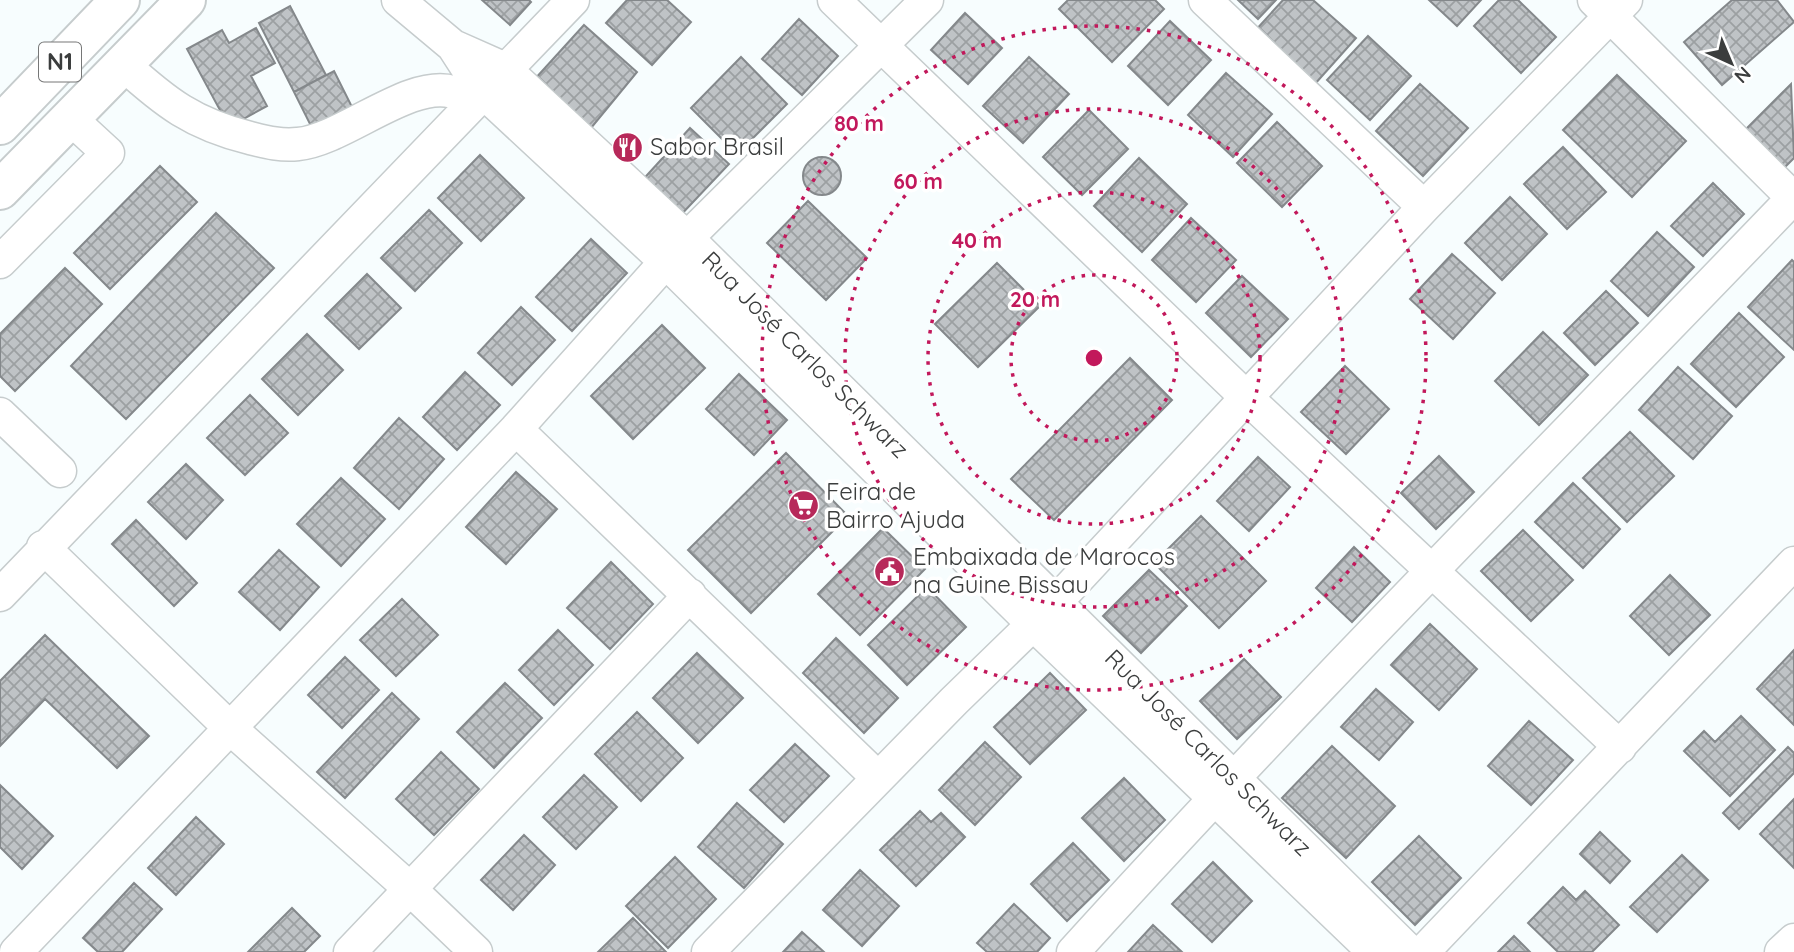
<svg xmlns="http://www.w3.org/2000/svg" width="1794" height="952" font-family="Quicksand,sans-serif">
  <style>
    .building { fill: url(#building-cross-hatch); stroke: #84888b; stroke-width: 2 }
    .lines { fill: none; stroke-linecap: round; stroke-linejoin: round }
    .minor-casing { stroke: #c6cccd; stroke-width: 35 }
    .major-casing { stroke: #c6cccd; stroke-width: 42 }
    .minor { stroke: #fff; stroke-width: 32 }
    .major { stroke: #fff; stroke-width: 38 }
    .ring { fill: none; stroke: #c2185b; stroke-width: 3.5; stroke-dasharray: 3.5 7 }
    .labels { text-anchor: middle; stroke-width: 7; stroke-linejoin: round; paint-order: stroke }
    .shield { fill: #fff; stroke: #767777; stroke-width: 2 }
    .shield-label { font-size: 23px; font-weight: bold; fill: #3b3d3d }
    .poi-label { font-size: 24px; fill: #3b3d3d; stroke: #fff; text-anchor: start }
    .street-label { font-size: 24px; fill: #3b3d3d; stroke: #fff }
    .centre { fill: #c2185b; stroke: #fff; stroke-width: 3.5 }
    .ring-label { font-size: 21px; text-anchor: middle; font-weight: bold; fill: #c2185b; stroke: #fff; stroke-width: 7; stroke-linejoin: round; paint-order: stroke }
  </style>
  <defs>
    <pattern id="building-cross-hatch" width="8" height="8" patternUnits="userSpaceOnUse" patternTransform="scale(1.75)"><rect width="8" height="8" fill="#bfc3c6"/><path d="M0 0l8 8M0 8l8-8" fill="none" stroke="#9ca0a2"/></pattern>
  </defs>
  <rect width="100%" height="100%" fill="#f7fdfe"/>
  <path class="building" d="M482,0H529L531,2L510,25Z
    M627,0H667L691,22L652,65L606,23Z
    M1068,0H1155L1164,9L1112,62L1059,9Z
    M1238,0H1276L1258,19Z
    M1283,0H1313L1356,38L1314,85L1254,32Z
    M1429,0H1481L1457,26Z
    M1499,0H1518L1556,37L1521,73L1474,26Z
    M1732,0H1777L1794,22L1722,85L1684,42Z
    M290,6L326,75L294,92L259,23Z
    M965,13L1002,48L968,84L931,50Z
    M799,19L838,56L802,95L762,59Z
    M1170,21L1211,60L1168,105L1128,66Z
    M584,25L637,72L591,128L534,80Z
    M256,28L275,63L251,76L267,106L229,127L187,49L222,30L229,43Z
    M1368,36L1411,76L1370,120L1327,80Z
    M741,57L787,104L737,154L691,108Z
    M1029,57L1069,94L1023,143L983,106Z
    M334,71L357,117L317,138L294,92Z
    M1226,73L1272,114L1233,157L1188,115Z
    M1617,75L1686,141L1632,197L1563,130Z
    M1420,84L1468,128L1423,176L1376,131Z
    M1791,84L1794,158L1783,169L1745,130Z
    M1089,110L1128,149L1082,195L1043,157Z
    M1277,122L1322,166L1282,207L1237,163Z
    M690,128L729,164L676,220L638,185Z
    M1563,147L1606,192L1567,229L1524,184Z
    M480,155L524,198L481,241L438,198Z
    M803 176a19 19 0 1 1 38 0a19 19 0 1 1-38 0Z
    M1139,158L1187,204L1142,252L1094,206Z
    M160,166L197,202L110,289L74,253Z
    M1713,183L1744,214L1703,256L1671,226Z
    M1510,197L1547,234L1502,280L1465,243Z
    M808,201L867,258L826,300L767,243Z
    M429,210L462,243L415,291L381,258Z
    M216,213L274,268L126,419L71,366Z
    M1191,218L1236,260L1196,302L1152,260Z
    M1657,232L1694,267L1648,316L1611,281Z
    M591,239L627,273L572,331L536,297Z
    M1452,254L1495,293L1453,339L1410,299Z
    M1792,260L1794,262V350L1748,307Z
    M997,263L1040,306L978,367L935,324Z
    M65,268L102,304L15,391L0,376V334Z
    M367,274L401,308L359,349L325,316Z
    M1242,276L1288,319L1251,357L1206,313Z
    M1606,291L1638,323L1595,365L1564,333Z
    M521,307L555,340L512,385L478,353Z
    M1739,313L1784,357L1736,407L1691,364Z
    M662,325L705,368L633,439L591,396Z
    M1543,332L1588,375L1539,425L1495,381Z
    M307,334L343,370L298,415L262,379Z
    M1130,358L1172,400L1054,520L1011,479Z
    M1345,366L1389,409L1346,454L1301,412Z
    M1678,367L1732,416L1693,459L1639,410Z
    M465,372L500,405L457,450L423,417Z
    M739,374L787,420L754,455L706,409Z
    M250,395L288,433L245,475L207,438Z
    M399,418L444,459L399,509L354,468Z
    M1630,432L1674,476L1627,522L1583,478Z
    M786,453L848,516L751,613L688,550Z
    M1439,456L1474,492L1436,529L1401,493Z
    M1258,457L1290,487L1249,531L1217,501Z
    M186,464L223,500L186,539L148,502Z
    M516,472L557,509L506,564L466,527Z
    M341,478L385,519L341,566L297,524Z
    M1573,483L1620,529L1583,568L1535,522Z
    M1201,516L1266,581L1219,628L1154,563Z
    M136,520L197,583L174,606L112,544Z
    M883,528L925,569L860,635L818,594Z
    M1523,530L1573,580L1531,621L1481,571Z
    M1354,547L1390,582L1352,622L1316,588Z
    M279,550L319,587L280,630L239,592Z
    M611,562L653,604L610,649L567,608Z
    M1149,570L1187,606L1141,653L1103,616Z
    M1670,575L1710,615L1669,655L1630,616Z
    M927,587L966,627L907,685L868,645Z
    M402,599L438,635L396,676L360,640Z
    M1430,624L1477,669L1439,710L1391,665Z
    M558,630L593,665L554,705L519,670Z
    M45,635L149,736L117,768L45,699L0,746V681Z
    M836,638L898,698L864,733L803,673Z
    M1794,650V725L1757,689Z
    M697,653L743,698L698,743L653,698Z
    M345,657L379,690L342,728L308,695Z
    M1244,659L1281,697L1237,739L1200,701Z
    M1050,673L1086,710L1030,764L994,727Z
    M505,683L542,718L494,768L457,732Z
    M1376,689L1413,722L1379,760L1341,727Z
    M392,693L419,719L345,798L317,772Z
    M637,712L683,758L641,801L595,754Z
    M1741,716L1775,750L1730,796L1684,751L1704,731L1715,742Z
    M1529,721L1573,760L1531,805L1488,766Z
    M985,742L1021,777L975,825L939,790Z
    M795,744L829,776L784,822L750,790Z
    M1332,746L1395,806L1346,858L1282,798Z
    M1788,747L1794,753V773L1739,829L1723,813Z
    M441,752L479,789L434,835L396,799Z
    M584,775L617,807L576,849L543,817Z
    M1124,778L1165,820L1124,861L1082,818Z
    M0,785L53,836L22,869L0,847Z
    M1794,799V868L1760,834Z
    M737,803L783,844L744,888L698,847Z
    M920,811L931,822L941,813L965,837L916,886L880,850Z
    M196,817L224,844L176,895L148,868Z
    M1600,832L1630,861L1610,883L1580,854Z
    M524,835L555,865L513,910L481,880Z
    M1419,836L1461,878L1415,925L1372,882Z
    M1073,843L1109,880L1067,921L1031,884Z
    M1682,855L1708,880L1657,932L1630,907Z
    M675,857L716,899L668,948L626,906Z
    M1213,862L1252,901L1212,942L1172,904Z
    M860,870L899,906L862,946L823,910Z
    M134,883L162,909L122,952H98L83,938Z
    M1563,887L1576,900L1585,891L1619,925L1592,952H1558L1528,923Z
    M1014,904L1050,938L1037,952H987L977,943Z
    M292,908L320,936L304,952H248Z
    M633,918L666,952H598Z
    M1153,925L1182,952H1128Z
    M802,932L824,952H783Z
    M1514,936L1530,952H1498Z"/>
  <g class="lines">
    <defs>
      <path id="minor" d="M398,0L453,46L505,69L687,238L1410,952
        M834,0L1247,398L1620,747
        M1205,0L1424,207
        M1594,0L1794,199
        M453,46L482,91L666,262L1033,624L1374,952
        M123,64C166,103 193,124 250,138C266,142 281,146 298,144C343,140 410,79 453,92C459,94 466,99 471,102
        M0,262L108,153L70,118
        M0,414L60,471
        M516,429L878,778
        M43,547L230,728L409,888L476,952
        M0,595L573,0
        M16,952L516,429L687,238L927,0
        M350,952L690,595
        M708,952L954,701L1056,602L1424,207L1626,0
        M1073,952C1307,694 1553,448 1794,197
        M1423,952L1794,563
        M1781,952L1794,940"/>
      <path id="major" d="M0,125L120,0
        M0,190L186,0"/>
    </defs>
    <use href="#minor" class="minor-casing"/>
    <use href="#major" class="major-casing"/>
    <use href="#minor" class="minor"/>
    <use href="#major" class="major"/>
  </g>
  <g class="ring">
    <circle cx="1094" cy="358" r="83"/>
    <circle cx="1094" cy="358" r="166"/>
    <circle cx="1094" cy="358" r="249"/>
    <circle cx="1094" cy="358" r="332"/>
  </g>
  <defs>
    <symbol id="restaurant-disc" viewBox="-11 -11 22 22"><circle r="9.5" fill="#b7295a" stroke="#fff"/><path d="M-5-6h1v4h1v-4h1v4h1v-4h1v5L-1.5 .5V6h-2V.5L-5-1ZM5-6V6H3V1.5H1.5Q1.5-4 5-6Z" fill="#fff"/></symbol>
    <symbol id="supermarket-disc" viewBox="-11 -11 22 22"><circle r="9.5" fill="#b7295a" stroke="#fff"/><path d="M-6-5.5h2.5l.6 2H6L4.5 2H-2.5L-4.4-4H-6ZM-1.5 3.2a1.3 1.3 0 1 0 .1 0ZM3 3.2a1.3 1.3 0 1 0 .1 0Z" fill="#fff"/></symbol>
    <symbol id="civic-disc" viewBox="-11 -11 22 22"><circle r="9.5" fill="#b7295a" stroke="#fff"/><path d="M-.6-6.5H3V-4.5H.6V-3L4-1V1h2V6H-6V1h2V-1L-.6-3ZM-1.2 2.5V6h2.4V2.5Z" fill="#fff"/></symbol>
  </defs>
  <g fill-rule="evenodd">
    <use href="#restaurant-disc" x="610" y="130" width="35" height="35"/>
    <use href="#supermarket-disc" x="786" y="488" width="35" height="35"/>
    <use href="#civic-disc" x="872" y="554" width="35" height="35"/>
  </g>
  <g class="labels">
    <rect class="shield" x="39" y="42.5" width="42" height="39" rx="5"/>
    <g class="shield-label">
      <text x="60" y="70">N1</text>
    </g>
    <g class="poi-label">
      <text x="650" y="155">Sabor Brasil</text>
      <text x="826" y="500">Feira de<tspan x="826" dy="28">Bairro Ajuda</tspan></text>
      <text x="913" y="565">Embaixada de Marocos<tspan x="913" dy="28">na Guine Bissau</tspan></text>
    </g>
    <g class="street-label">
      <text transform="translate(805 355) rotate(45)" y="8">Rua José Carlos Schwarz</text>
      <text transform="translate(1208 753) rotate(45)" y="8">Rua José Carlos Schwarz</text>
    </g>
  </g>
  <circle cx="1094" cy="358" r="10" class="centre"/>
  <g class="ring-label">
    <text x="859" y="131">80 m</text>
    <text x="918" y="189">60 m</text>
    <text x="977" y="248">40 m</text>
    <text x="1035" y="307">20 m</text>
  </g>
  <g transform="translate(1731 63) rotate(136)" stroke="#ffffff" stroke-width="5" paint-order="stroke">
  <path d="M0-5L12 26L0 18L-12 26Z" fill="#3b3d3d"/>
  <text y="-10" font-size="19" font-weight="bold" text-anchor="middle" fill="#3b3d3d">N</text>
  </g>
</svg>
